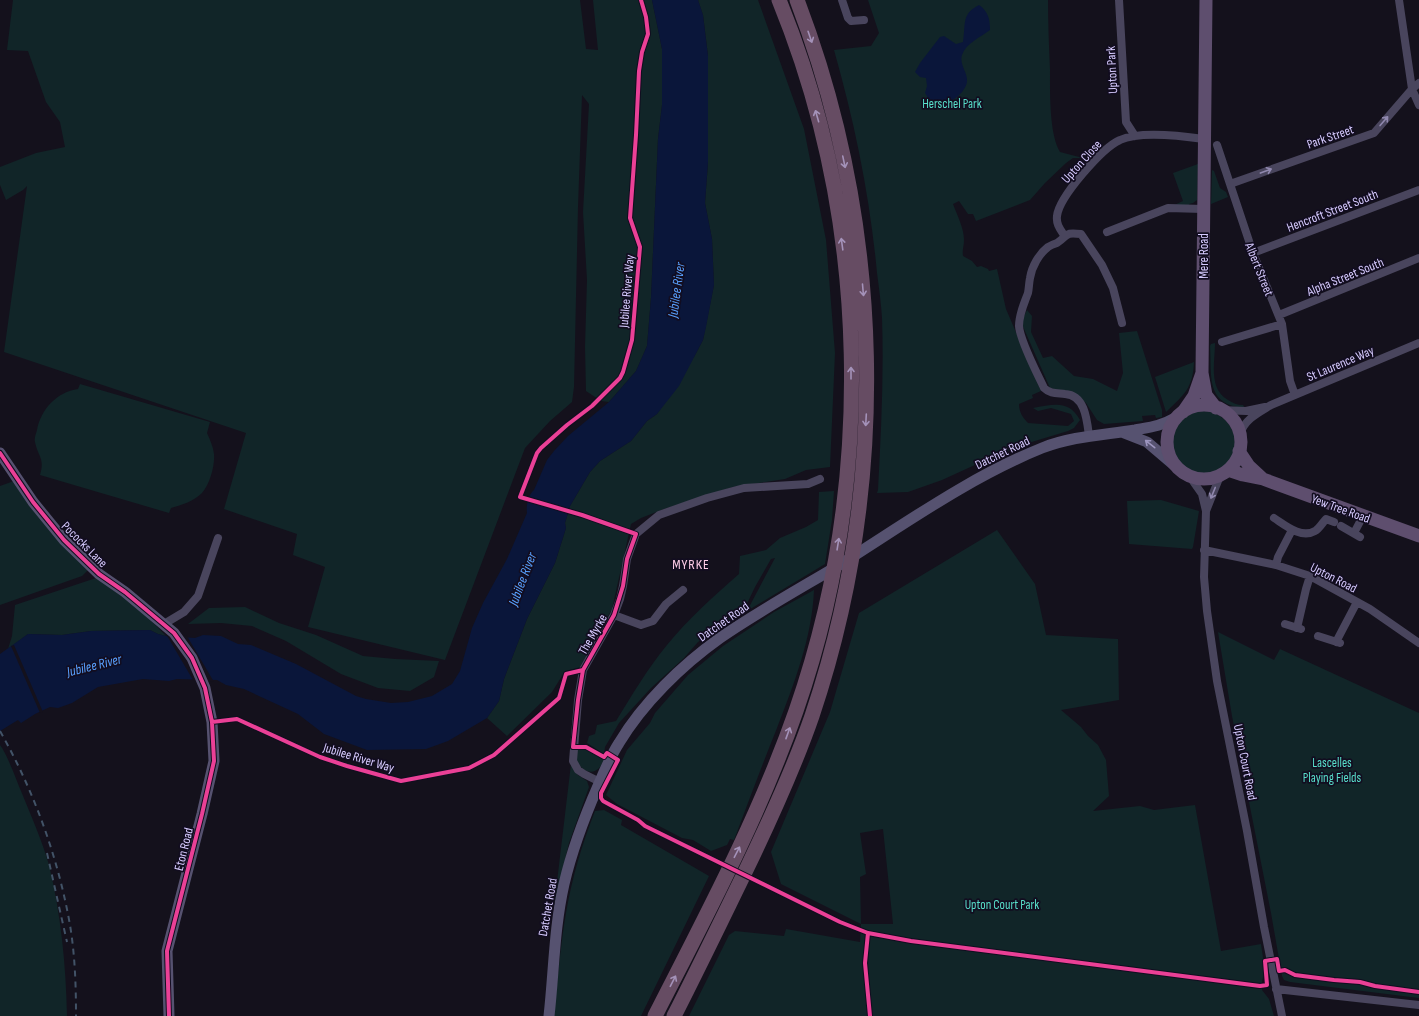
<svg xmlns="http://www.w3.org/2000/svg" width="1419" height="1016" font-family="'Sofia Sans Condensed',sans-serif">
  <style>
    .green { fill: #112528; fill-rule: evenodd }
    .water { fill: #0a163a }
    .pier { fill: #14111c }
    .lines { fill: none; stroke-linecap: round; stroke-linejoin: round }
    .minor { stroke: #49455d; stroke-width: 8 }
    .secondary { stroke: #565270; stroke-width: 11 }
    .primary { stroke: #5e4e6e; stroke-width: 13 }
    .motorway { stroke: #664c63; stroke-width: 15 }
    .rail { stroke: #425367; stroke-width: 2; stroke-dasharray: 6 5; stroke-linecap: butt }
    .cycleway-casing { stroke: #120d20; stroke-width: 6 }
    .cycleway { stroke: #ea4096; stroke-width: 4 }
    .oneway { stroke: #a492b9 }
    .oneway2 { stroke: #9088ae }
    .oneway3 { stroke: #9d95bf }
    .labels { text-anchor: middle; stroke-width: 3.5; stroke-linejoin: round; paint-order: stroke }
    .street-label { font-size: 13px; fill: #d7cbff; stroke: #120d20 }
    .park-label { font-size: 13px; fill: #58dfcb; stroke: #120d20 }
    .water-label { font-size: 14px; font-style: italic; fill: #59a1ff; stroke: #120d20 }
    .neighbourhood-label { font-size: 14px; letter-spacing: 1px; fill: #ffcde8; stroke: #120d20 }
  </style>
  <rect width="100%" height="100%" fill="#14111c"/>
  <path class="green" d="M13,0H580L586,49L598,50L593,0H652L662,49V105L658,139L651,298L647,346L636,371L609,402L601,401L586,391L585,347L587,280L583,212L589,104L582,95L578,207L574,387L572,402L550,421L525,448L445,660L308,627L325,567L293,555L297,534L224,509L246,433L4,352L27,186L23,190L6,200L0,185V167L36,153L65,147L60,122L46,102L28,51L7,50Z
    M698,0H758L804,129L826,240L835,353L830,467L806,470L785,479L733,487L664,509L641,518L631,524L612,609L581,667L565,671L552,692L507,736L487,718L499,701L504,679L527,619L555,563L566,528L565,523L570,506L590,472L600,461L631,441L647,421L657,414L695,355L703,340L714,285L712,239L705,203L708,162V56L703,15Z
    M868,0H1048C1048,23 1049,47 1050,70C1050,91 1049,134 1060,152L1083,158H1073L1066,163L1045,183L1030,200L976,221L973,214H968L959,201L953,204C957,215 964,228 964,240C964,246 962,250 963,256L972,261L977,267L981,266L988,269L989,271L997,269L1006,309L1041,391L1032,395L1033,398L1019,404C1019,412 1023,418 1028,423L1068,426L1074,421L1071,414L1051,408L1038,411L1033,408C1053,405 1068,399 1080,420L1074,428L1068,431L1025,444L977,464L942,480L908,492L877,493L878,490C881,433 884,375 882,318C881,303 879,288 877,273C870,197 855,124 834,50L871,46L879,33Z
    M1198,164L1197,200L1193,203L1189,204L1190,207H1170L1183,201L1173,173Z
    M1212,170L1214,171L1220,188L1226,192L1228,197L1211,204Z
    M1027,310L1032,316L1031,332L1043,358L1052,356L1074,376L1093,379L1117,391L1123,373L1119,333L1137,331L1162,410V417L1156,418L1155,415L1142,416L1143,421L1104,424L1097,420L1086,403L1072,393L1050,388L1021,322Z
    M1215,343C1215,362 1208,389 1228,400C1233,403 1237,405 1243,405L1245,408C1205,405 1212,376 1210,346L1211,344Z
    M1194,362C1193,388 1184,395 1166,412L1155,377Z
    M80,384L210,422L207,433C210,440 213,446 214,454C215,465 210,484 202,493C194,501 182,505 171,508L169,513L40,475C45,458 38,457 35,442C34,438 36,434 37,430C41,409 57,392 78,389Z
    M1171 443a32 32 0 1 1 64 0a32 32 0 1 1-64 0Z
    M14,481L89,569L82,576L0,605V486Z
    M834,491L832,520L825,564L747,611L775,558L771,559L755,587L742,614L731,622L698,642L684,658L651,688L619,723L605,747L604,754L587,743L589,736L595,734L597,725L616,721C632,695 648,668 667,645C688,619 714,596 739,574L740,556L766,550L780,538L806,527L818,520L819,492Z
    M1161,500L1199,511L1193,547L1192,549L1129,544L1127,501Z
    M997,530L1035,584L1046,635L1118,639L1119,700L1061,710L1081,727L1088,736L1098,745L1106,760L1109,796L1093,811L1140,806L1154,810L1195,805L1221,951L1261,944L1265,971L1262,981V990L1269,999L1274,1016H689L729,935L735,931L784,936L786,929L860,942L861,924L781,884L771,852L830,712L859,613ZM883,829L893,924H861L860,877L866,874L860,833Z
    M99,577L138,607L166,636L158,634L150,630L91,631L62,635L28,634L8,649L12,636L15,605Z
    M814,590C812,638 794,684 777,728C762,765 748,803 734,840L730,839L727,845L711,851L693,840L682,838L617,804L606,795L627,750L650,723L655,713L688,675L723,646L774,612Z
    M245,607L279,623L316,635L363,656L395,659L439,661L434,677L410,691L378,688L341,674L286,641L252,626L221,623L188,624L209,608Z
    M1218,632L1274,660L1280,649L1419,713V998L1290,982L1284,980L1282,976L1271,913L1232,716Z
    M0,745C7,754 16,779 21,791C31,816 42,840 49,865C61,915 66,965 67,1016H0Z
    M585,748L604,759C603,761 602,765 600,767C593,776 581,771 577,761C576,757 576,753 577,749Z
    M571,764L578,775L587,781L589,787L569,843L554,907Z
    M604,810L622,820L621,825L709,876L641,1016H553C558,982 560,947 566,913C572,878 582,844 595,811Z"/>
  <path class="water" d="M652,0H698L703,15L708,56V162L705,203L712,239L714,285L706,327L703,340L679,386L657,414L647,421L631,441L600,461L590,472L570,506L565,523L566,528L555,563L527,619L504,679L499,701L487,718L448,741L426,749L367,750L324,734L298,714L244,689L226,685L217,680L177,679L169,681L143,679L98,687L72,703L58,708L50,707L35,714L21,723L18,720L0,731V654L28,634L62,635L91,631L150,630L158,634L166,636L195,638L203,635L221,636L238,644L251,645L296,664L356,696L366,699L391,703L408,702L432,696L452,684L460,671L472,628L483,603L507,559L527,513C526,506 528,495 534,490L547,460L554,451L568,436L609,402L636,371L647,346L651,298L658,139L662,105V49Z
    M979,5C988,11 990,19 990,30C981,37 966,43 962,55C959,65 968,72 967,82C965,93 950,105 939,103C936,103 931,100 928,98L925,93L927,86L926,78L920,77L915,72L920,63L940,37L944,36L956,44L963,42C966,24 961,14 979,5Z"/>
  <path class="pier" d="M166,634L187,636L214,682L193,680Z
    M14,645L43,712L40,713L11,646Z"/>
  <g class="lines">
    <path class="minor" d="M842,0L848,18L851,21L864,20
      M1119,0L1126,122L1135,136
      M1399,0L1412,89L1419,105
      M1217,145L1253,253L1282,324L1290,381L1295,395
      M1230,184L1374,133L1412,89L1419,83
      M1107,232L1168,208L1203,209
      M1064,235C1060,229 1056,224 1057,216C1059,197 1102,148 1120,140C1139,131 1183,136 1204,139
      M1253,253L1419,190
      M1279,315L1419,258
      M1222,342L1282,324
      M1220,410L1246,411L1265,407
      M1240,434C1245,419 1258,413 1271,405L1419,343
      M1089,436C1087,420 1085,395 1065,394C1057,393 1050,394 1044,388C1037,373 1020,341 1019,326C1019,314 1024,304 1028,293C1029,288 1029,283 1030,278C1032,266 1039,254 1048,247C1051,245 1054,244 1057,243C1069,235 1064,232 1081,234L1102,265L1113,288L1122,323
      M1220,476L1206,511L1204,577L1207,611L1217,681L1247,831L1264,927L1282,1016
      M1190,477L1202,494L1206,511
      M1274,518C1285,525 1301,539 1315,531C1319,529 1323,522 1326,519L1334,522
      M1341,526L1360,537
      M1354,533L1363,516
      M1204,550L1276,565L1310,576L1370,609L1419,643
      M1276,565L1278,557L1292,530
      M614,615L641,625L653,621L666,604L683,590
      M164,624L184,612L198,596L218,538
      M1285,624L1301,629
      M1297,628L1306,589L1310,576
      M1318,636L1340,643
      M1336,642L1357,602
      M600,782L584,774L578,770L573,761L578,700L583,670L614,615L620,599L623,586L627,559L636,534L659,515L707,498L744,488L808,484L820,479
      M1276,989L1419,1005"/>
    <path class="secondary" d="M1124,433L1147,442L1174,465
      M0,453L33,502L64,540L99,574L125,592L174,633L192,658L205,688L212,722L214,761L202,814L167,951L169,1016
      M549,1016C554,972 554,928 564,884C572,850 584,818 598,786C604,772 610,757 619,743C643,703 682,665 720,638C759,611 801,588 841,564C906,523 970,477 1042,448C1072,436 1104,435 1135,430C1151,427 1161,426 1175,418"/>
    <path class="primary" d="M1206,0L1202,373L1206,395L1216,408
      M1167 442a37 37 0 1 1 74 0a37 37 0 1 1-74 0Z
      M1183,412L1194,396L1202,373
      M1239,451L1249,466L1263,479
      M1228,470L1243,475L1263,479L1419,536"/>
    <path class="motorway" d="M655,1016C706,916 759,817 796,711C875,484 870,223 779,0
      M674,1016C699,967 723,917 747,868C771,818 794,768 812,716C890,484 884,228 797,0"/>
    <path class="rail" d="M0,731C34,791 58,857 70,925C75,955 76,986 76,1016
      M47,853L67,942"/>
    <defs>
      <path id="cycleway" d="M641,0L646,17L648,34L642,52L639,71L636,135L630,218L640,247L632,340L623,372L620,378L592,406L567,425L541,448L537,453L520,497L582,515L636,534L627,559L623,586L614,615L583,670L578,700L573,747H586L604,757L607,753L618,760L601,793V798L603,801L638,820L645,826L840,922L868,933L911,941L1260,986L1267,985L1265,961L1277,959L1279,971L1285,970L1295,975L1334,980L1360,982L1375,986L1419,992
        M0,453L33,502L64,540L99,574L125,592L174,633L192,658L205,688L212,722L214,761L202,814L167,951L169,1016
        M212,722L237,719L320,757L347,766L401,781L469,768L494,755L559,698L566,674L583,670
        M868,933L865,963L870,1016"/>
    </defs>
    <use href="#cycleway" class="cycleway-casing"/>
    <use href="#cycleway" class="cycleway"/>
  </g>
  <defs><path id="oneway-shaft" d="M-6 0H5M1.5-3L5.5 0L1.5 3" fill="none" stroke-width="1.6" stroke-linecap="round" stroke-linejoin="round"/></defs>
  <g class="oneway">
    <use href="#oneway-shaft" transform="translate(810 37) rotate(71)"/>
    <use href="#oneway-shaft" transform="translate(817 116) rotate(-106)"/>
    <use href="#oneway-shaft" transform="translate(844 162) rotate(78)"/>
    <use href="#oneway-shaft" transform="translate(842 244) rotate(-98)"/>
    <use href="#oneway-shaft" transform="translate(863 290) rotate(85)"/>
    <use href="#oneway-shaft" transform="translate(851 373) rotate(-90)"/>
    <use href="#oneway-shaft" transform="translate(866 420) rotate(93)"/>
    <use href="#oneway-shaft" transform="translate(838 544) rotate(-81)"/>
    <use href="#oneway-shaft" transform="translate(788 733) rotate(-70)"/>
    <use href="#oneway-shaft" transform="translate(737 852) rotate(-63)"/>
    <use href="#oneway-shaft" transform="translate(673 981) rotate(-63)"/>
  </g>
  <g class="oneway2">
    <use href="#oneway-shaft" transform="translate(1384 121) rotate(-49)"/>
    <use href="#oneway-shaft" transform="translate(1266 171) rotate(-20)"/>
    <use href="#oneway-shaft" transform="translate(1213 493) rotate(112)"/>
  </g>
  <use class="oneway3" href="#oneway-shaft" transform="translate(1150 444) rotate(-142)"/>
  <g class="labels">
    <g class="street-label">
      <text transform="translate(1111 70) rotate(-93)" y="5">Upton Park</text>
      <text transform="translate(1330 136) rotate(-19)" y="5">Park Street</text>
      <text transform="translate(1081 161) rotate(-48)" y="5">Upton Close</text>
      <text transform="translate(1332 210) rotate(-21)" y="5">Hencroft Street South</text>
      <text transform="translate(1203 256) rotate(-90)" y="5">Mere Road</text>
      <text transform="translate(1260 269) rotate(68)" y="5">Albert Street</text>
      <text transform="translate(1345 276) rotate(-22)" y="5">Alpha Street South</text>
      <text transform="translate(626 291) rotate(-85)" y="5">Jubilee River Way</text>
      <text transform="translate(1340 363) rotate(-23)" y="5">St Laurence Way</text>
      <text transform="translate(1002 452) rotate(-26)" y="5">Datchet Road</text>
      <text transform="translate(1341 508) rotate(20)" y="5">Yew Tree Road</text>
      <text transform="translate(85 544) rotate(45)" y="5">Pococks Lane</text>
      <text transform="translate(1334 577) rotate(27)" y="5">Upton Road</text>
      <text transform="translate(723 621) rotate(-35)" y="5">Datchet Road</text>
      <text transform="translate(592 634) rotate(-60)" y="5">The Myrke</text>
      <text transform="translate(359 757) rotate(17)" y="5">Jubilee River Way</text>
      <text transform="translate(1246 762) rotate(79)" y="5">Upton Court Road</text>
      <text transform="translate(183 849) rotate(-76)" y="5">Eton Road</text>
      <text transform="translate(547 907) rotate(-80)" y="5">Datchet Road</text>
    </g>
    <g class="park-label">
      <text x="952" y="108">Herschel Park</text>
      <text x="1332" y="767">Lascelles<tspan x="1332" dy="15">Playing Fields</tspan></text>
      <text x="1002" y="909">Upton Court Park</text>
    </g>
    <g class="water-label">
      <text transform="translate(676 290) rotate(-82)" y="5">Jubilee River</text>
      <text transform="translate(522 579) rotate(-69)" y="5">Jubilee River</text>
      <text transform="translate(94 665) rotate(-14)" y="5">Jubilee River</text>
    </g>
    <g class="neighbourhood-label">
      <text x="691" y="569">MYRKE</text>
    </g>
  </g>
</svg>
